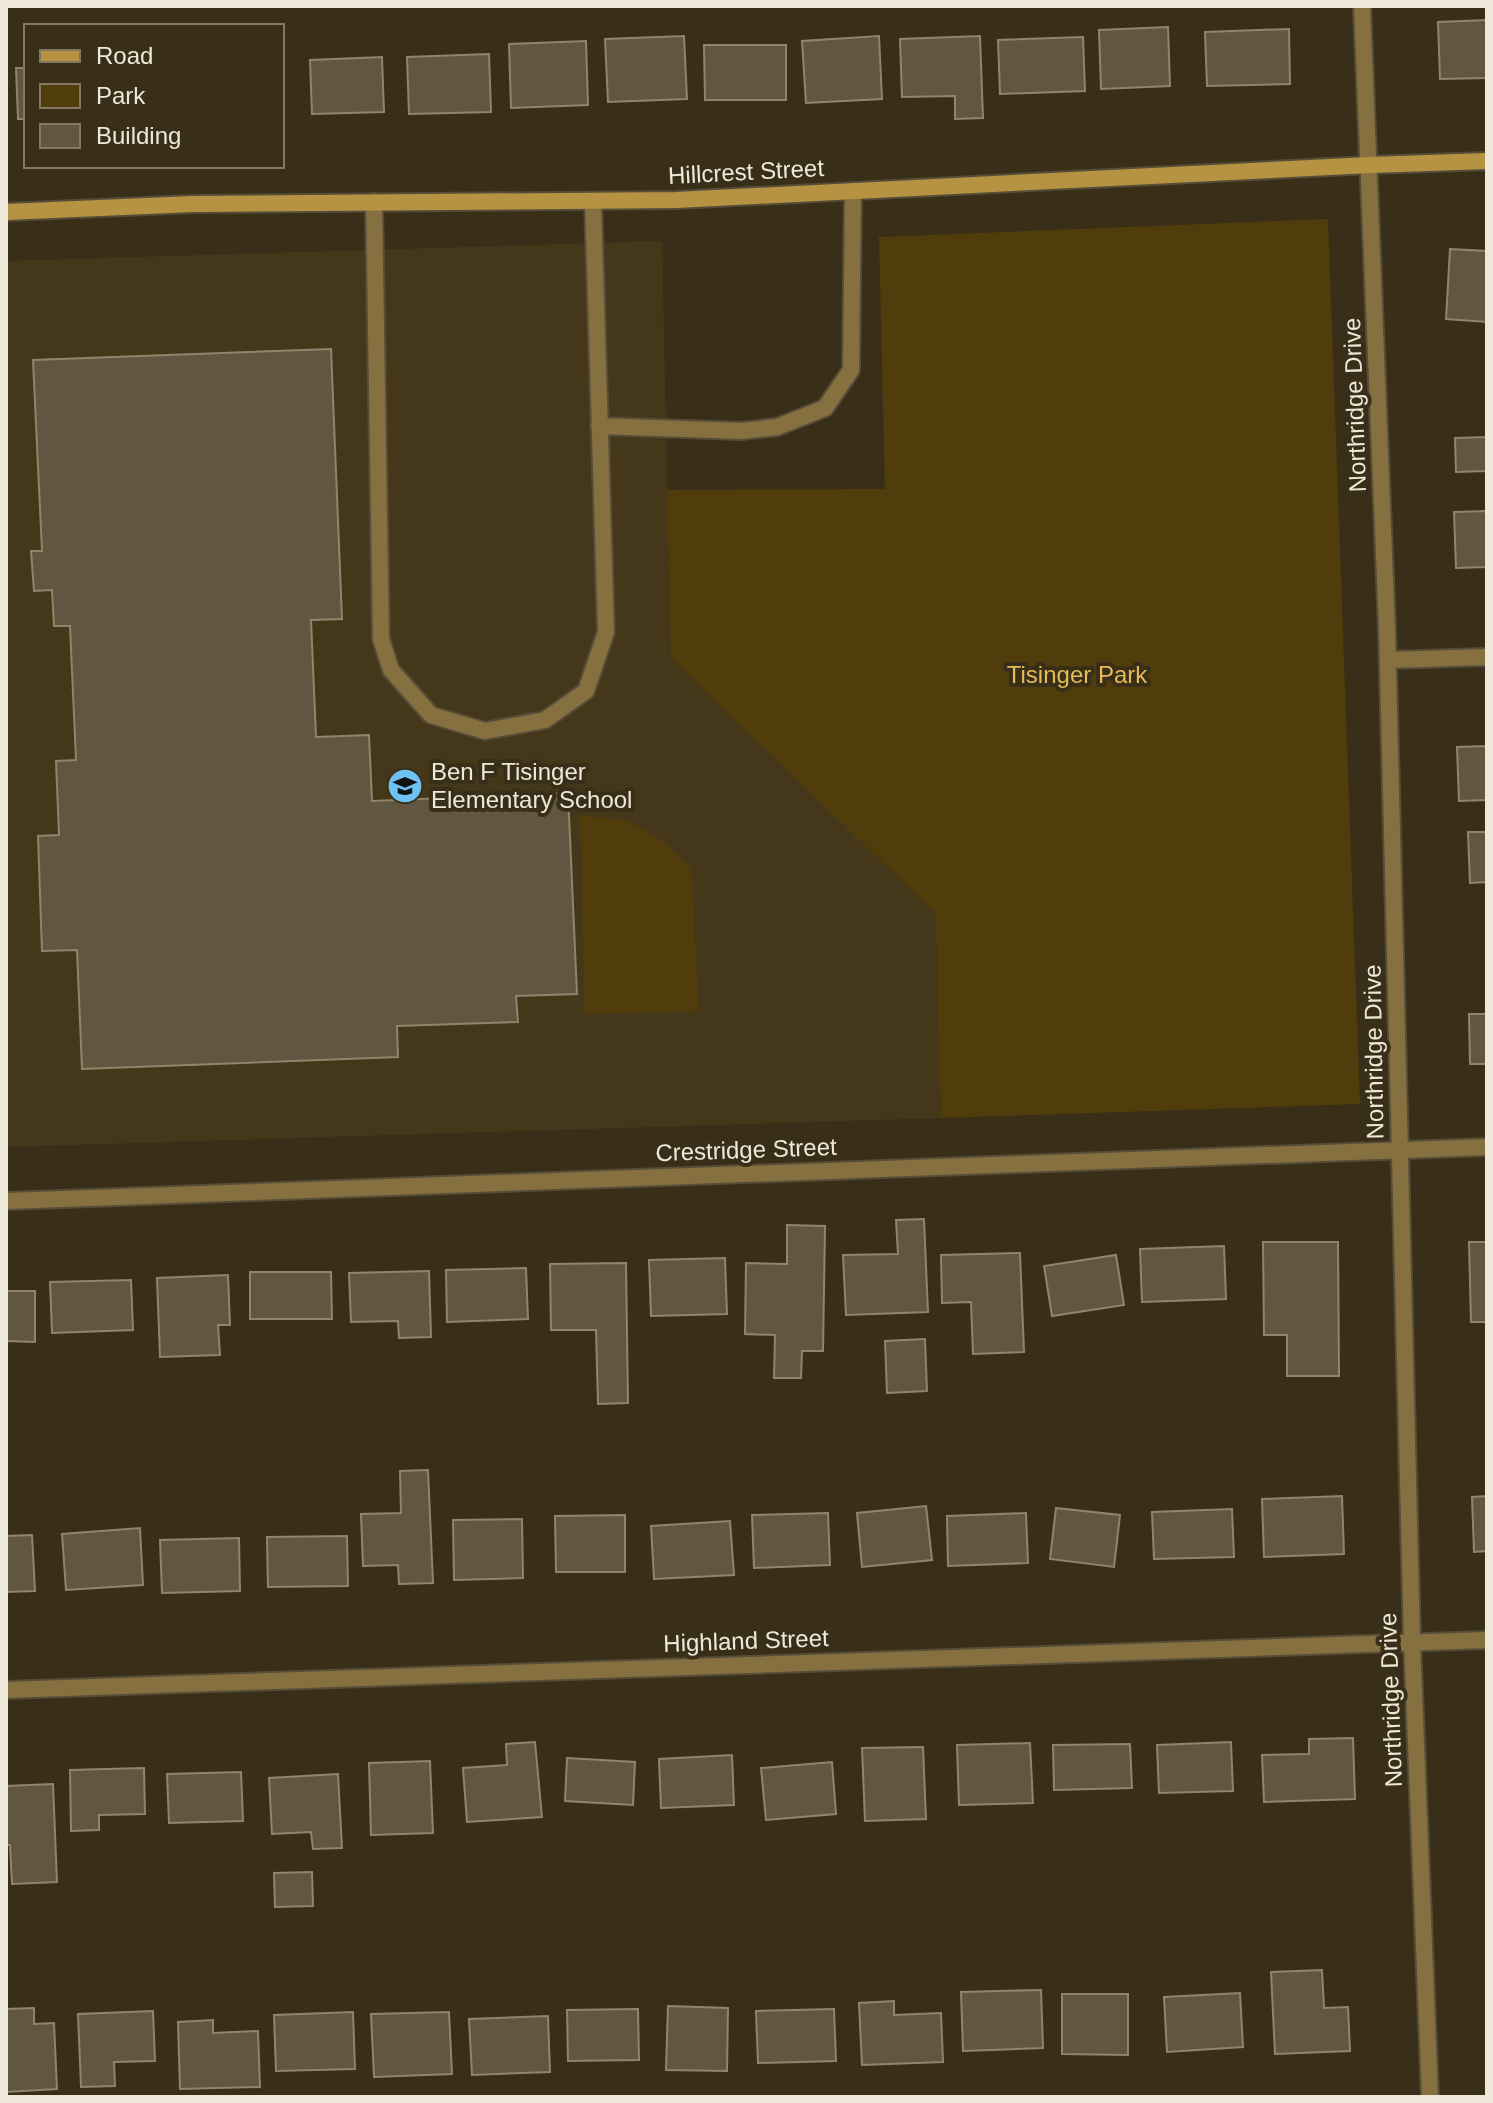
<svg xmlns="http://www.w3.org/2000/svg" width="1493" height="2103" font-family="Arial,sans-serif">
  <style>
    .built { fill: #45381a }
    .green { fill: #513d0b }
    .building { fill: #61563f; stroke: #90856c; stroke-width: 2 }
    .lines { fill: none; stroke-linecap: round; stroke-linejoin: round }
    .lane-casing { stroke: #564d38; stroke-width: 20 }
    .street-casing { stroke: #564d38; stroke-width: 20 }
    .secondary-casing { stroke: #564d38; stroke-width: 20 }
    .lane { stroke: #867040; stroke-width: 16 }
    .street { stroke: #867040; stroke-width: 16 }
    .secondary { stroke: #b69342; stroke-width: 16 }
    .labels { text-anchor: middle; stroke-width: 8; stroke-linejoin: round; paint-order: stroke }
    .street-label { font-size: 24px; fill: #eee8da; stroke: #392f19 }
    .park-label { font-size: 24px; fill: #e6bb56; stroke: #392f19 }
    .poi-label { font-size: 24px; fill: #eee8da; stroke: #392f19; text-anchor: start }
  </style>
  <rect width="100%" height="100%" fill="#392f19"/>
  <path class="built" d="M662,241L671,658L937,914L941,1118L6,1147V261Z"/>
  <path class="green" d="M1328,219L1360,1104L941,1118L936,914L671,658L667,490L885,489L879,237Z
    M580,815L628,821L664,841L691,869L699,1011L585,1014Z"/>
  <path class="building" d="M1487,20V78L1440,79L1438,22Z
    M1168,27L1170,86L1101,89L1099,30Z
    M1289,29L1290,84L1207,86L1205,32Z
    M684,36L687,99L608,102L605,39Z
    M879,36L882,99L806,103L802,41Z
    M980,36L983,118L955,119V96L902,97L900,39Z
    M1083,37L1085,91L1000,94L998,40Z
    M586,41L588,105L511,108L509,44Z
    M704,45H786V100H705Z
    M489,54L491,112L409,114L407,57Z
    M382,57L384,112L312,114L310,60Z
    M16,68H26V119H18Z
    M1450,249L1487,251V322L1446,319Z
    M331,349L342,619L311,620L316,737L369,735L372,801L568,793L577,994L516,996L518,1022L397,1026L398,1057L82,1069L77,950L42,951L38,836L59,835L56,761L76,760L70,626H54L52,590L34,591L31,551H42L33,360Z
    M1487,437V471L1456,472L1455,438Z
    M1487,511V567L1456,568L1454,512Z
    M1487,746V800L1459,801L1457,747Z
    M1468,832H1487V882L1470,883Z
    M1469,1014H1487V1064H1470Z
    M924,1219L928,1312L846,1315L843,1255L898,1254L896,1220Z
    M787,1225L825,1226L823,1351H802L801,1378H774L775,1335L745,1334L746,1263L787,1264Z
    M1263,1242H1338L1339,1376H1287V1335H1264Z
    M1469,1242H1487V1322H1471Z
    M1224,1246L1226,1299L1142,1302L1140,1249Z
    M1020,1253L1024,1352L973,1354L971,1302L942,1303L941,1255Z
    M1116,1255L1124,1305L1052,1316L1044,1266Z
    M725,1258L727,1314L651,1316L649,1260Z
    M626,1263L628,1403L598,1404L596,1330H551L550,1264Z
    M526,1268L528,1319L447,1322L446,1270Z
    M429,1271L431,1337L399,1338L398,1321L351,1322L349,1273Z
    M250,1272H331L332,1319H250Z
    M228,1275L230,1325H218L220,1355L160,1357L157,1278Z
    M131,1280L133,1330L52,1333L50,1282Z
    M6,1291H35V1342L6,1341Z
    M925,1339L927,1391L887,1393L885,1341Z
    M428,1470L433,1583L399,1584L398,1565L363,1566L361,1514L401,1513L400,1471Z
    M1342,1496L1344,1554L1264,1557L1262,1499Z
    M1487,1496V1551L1474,1552L1472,1497Z
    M926,1506L932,1560L862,1567L857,1513Z
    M1056,1508L1120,1515L1114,1567L1050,1559Z
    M1232,1509L1234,1557L1154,1559L1152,1512Z
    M828,1513L830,1565L754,1568L752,1515Z
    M1026,1513L1028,1563L948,1566L947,1516Z
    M625,1515V1572H556L555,1516Z
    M522,1519L523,1578L454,1580L453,1520Z
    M730,1521L734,1575L654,1579L651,1526Z
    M140,1528L143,1585L66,1590L62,1534Z
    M32,1535L35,1591L6,1592V1536Z
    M347,1536L348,1586L268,1587L267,1537Z
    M239,1538L240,1591L162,1593L160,1540Z
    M1353,1738L1355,1799L1264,1802L1262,1755L1309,1754V1739Z
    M535,1742L542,1817L467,1822L463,1768L507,1765L506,1744Z
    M1231,1742L1233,1791L1159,1793L1157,1745Z
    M1030,1743L1033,1803L959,1805L957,1745Z
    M1130,1744L1132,1788L1054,1790L1053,1745Z
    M923,1747L926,1819L865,1821L862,1748Z
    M732,1755L734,1805L661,1808L659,1759Z
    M567,1758L635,1762L633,1805L565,1801Z
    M430,1761L433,1833L371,1835L369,1763Z
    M832,1762L836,1814L766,1820L761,1768Z
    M144,1768L145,1814L99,1815V1830L71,1831L70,1770Z
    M241,1772L243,1821L169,1823L167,1774Z
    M338,1774L342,1848L313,1849L311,1832L272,1834L269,1778Z
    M53,1784L57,1882L12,1884L10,1845H6V1786Z
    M312,1872L313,1906L275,1907L274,1873Z
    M1322,1970L1324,2008L1348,2007L1350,2051L1275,2054L1271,1972Z
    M1041,1990L1043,2048L963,2051L961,1992Z
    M1240,1993L1243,2047L1167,2052L1164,1997Z
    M1062,1994H1128V2055L1062,2054Z
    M894,2001V2015L941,2013L943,2062L862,2065L859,2003Z
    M668,2006L728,2008L727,2071L666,2070Z
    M34,2008V2024L54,2023L57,2089L6,2092V2009Z
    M638,2009L639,2060L568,2061L567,2010Z
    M834,2009L836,2061L758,2063L756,2011Z
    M153,2011L155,2061L114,2062L115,2086L81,2087L78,2014Z
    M353,2012L355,2069L276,2071L274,2015Z
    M449,2012L452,2074L374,2077L371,2014Z
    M548,2016L550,2072L472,2075L469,2019Z
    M213,2020V2033L258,2031L260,2087L180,2089L178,2022Z"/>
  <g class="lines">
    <defs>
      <path id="lane" d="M374,202L381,639L391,670L431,715L485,731L545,720L586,691L606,632L593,201
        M599,426L741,431L777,427L825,408L851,370L853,191"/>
      <path id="street" d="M1362,6L1387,629L1412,1642L1430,2097
        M1388,660L1487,657
        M6,1201L1487,1147
        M6,1690L1487,1640"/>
      <path id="secondary" d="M6,212L193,204L676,200L1370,165L1487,161"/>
    </defs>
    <use href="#lane" class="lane-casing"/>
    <use href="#street" class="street-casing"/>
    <use href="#secondary" class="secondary-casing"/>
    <use href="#lane" class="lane"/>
    <use href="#street" class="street"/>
    <use href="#secondary" class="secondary"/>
  </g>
  <defs>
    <symbol id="school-disc" viewBox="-11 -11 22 22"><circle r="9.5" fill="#6dc2f3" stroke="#392f19"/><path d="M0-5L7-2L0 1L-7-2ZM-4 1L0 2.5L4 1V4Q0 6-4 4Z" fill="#111"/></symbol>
  </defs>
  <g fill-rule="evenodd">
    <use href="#school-disc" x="385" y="766" width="40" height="40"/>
  </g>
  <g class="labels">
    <g class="street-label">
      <text transform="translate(746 172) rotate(-3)" y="8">Hillcrest Street</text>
      <text transform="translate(1355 405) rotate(-92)" y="8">Northridge Drive</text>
      <text transform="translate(1374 1052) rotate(-91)" y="8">Northridge Drive</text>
      <text transform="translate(746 1150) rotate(-2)" y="8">Crestridge Street</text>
      <text transform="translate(746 1641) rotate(-2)" y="8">Highland Street</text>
      <text transform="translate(1391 1700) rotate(-92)" y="8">Northridge Drive</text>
    </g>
    <g class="park-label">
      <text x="1077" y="683">Tisinger Park</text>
    </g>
    <g class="poi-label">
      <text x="431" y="780">Ben F Tisinger<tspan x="431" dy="28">Elementary School</tspan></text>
    </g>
  </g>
  <rect width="1493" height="2103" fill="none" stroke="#eee8da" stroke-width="16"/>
  <rect x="24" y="24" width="260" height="144" fill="#392f19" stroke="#817966" stroke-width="2"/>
  <rect x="40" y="50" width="40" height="12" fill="#b69342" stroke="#817966" stroke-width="2"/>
  <text x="96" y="64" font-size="24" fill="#eee8da">Road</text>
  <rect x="40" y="84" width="40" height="24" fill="#513d0b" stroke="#817966" stroke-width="2"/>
  <text x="96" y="104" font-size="24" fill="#eee8da">Park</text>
  <rect x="40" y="124" width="40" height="24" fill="#61563f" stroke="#817966" stroke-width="2"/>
  <text x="96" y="144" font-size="24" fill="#eee8da">Building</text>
</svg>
